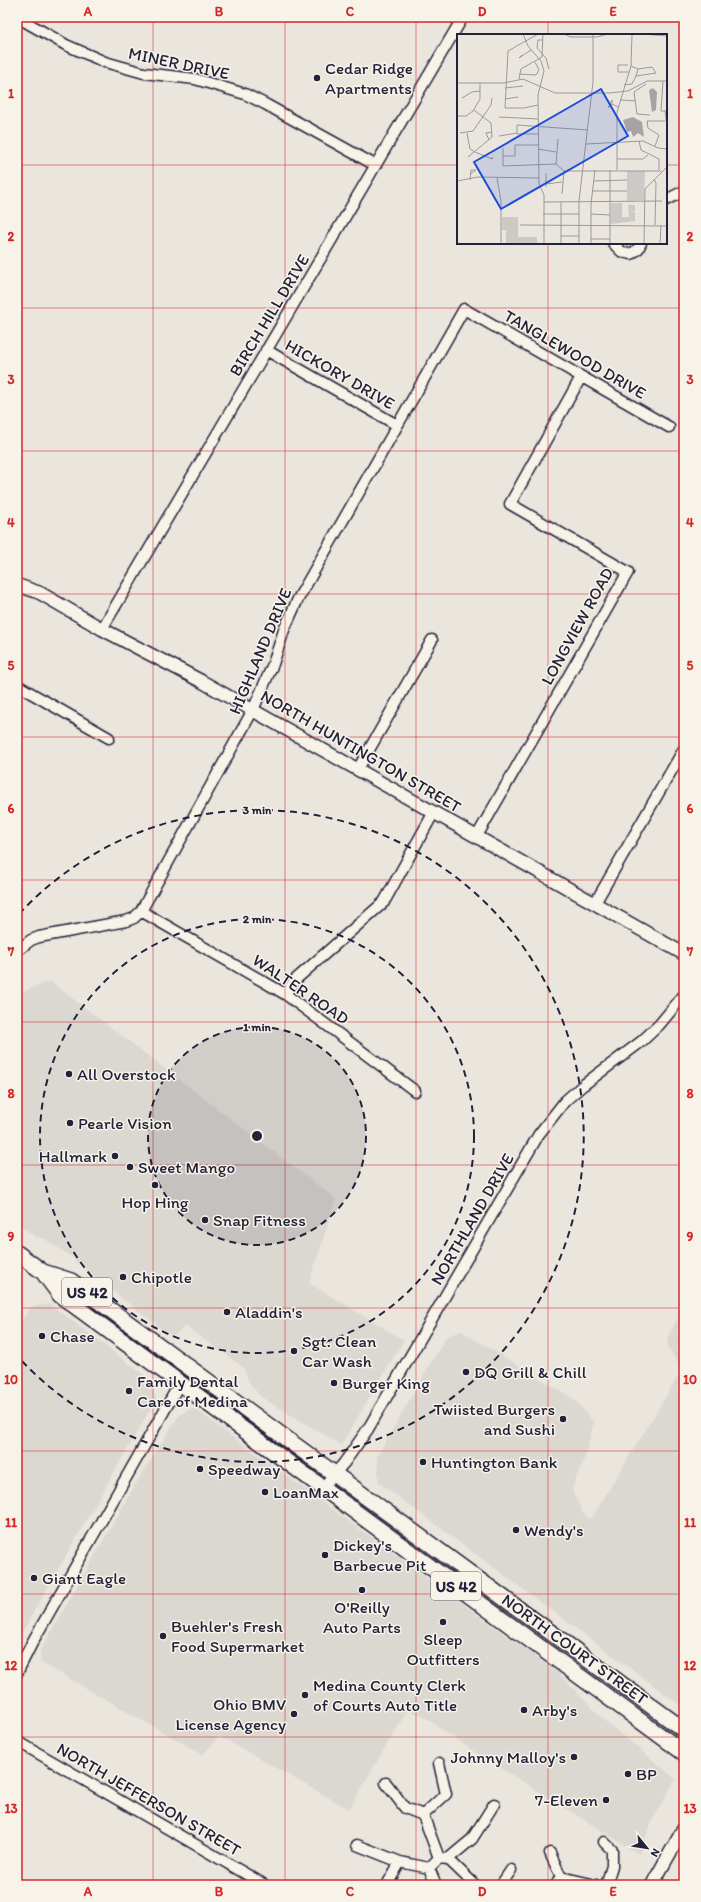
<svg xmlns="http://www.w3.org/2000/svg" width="701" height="1902" font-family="Itim,sans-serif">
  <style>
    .built { fill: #dbd8d2 }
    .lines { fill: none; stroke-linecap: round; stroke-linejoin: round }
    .minor-casing { stroke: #22223b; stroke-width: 13 }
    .tertiary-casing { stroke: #22223b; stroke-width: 15 }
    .primary-casing { stroke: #22223b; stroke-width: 18 }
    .minor { stroke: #f7f3e8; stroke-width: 10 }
    .tertiary { stroke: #f7f3e8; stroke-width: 12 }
    .primary { stroke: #f7f3e8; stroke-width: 15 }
    .grid { fill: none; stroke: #d62828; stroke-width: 1; stroke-opacity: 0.55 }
    .ring { fill: none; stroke: #22223b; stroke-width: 2; stroke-dasharray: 7 5 }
    .poi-dot { fill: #22223b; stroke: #f7f3e8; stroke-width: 1.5 }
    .labels { text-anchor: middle; stroke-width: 3; stroke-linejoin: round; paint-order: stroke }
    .shield { fill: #f7f3e8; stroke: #62616f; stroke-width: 1 }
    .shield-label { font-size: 16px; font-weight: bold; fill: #22223b }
    .street-label { font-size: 17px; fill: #22223b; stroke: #f7f3e8 }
    .poi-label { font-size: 17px; fill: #22223b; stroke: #f7f3e8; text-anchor: start }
    .inset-road { fill: none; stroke: #9a989d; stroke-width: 1 }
    .view { fill: #1d4ed8; fill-opacity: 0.15; stroke: #1d4ed8; stroke-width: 2 }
    .inset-edge { fill: none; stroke: #22223b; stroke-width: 2 }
    .centre { fill: #22223b; stroke: #f7f3e8; stroke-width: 2 }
    .ring-label { font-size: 12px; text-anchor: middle; font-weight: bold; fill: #22223b; stroke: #f7f3e8; stroke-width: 3; stroke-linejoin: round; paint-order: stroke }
    .neatline { fill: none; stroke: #d62828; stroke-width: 1.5 }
    .grid-label { font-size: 13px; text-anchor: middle; font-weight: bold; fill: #d62828 }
  </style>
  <rect width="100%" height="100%" fill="#eae6de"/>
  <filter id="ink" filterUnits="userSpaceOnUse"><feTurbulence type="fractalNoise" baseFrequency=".025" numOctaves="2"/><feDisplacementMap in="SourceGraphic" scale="8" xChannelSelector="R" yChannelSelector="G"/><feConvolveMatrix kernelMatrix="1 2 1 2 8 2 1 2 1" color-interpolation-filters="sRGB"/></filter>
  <g filter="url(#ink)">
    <path class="built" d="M50,981L336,1199L309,1283L404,1340L341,1445L261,1397L250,1384L243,1367L185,1326L172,1337L77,1263L73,1258L45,1239L36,1237L17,1223V997L19,993Z
      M50,1304L148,1378L156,1399L17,1641V1327L31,1307Z
      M684,1307V1708L379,1483L377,1456L446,1337L461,1331L574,1399L594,1422L586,1454L572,1489L583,1514L591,1519L682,1370L668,1347L667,1338Z
      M190,1409H195L222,1429L557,1672L605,1721L676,1779L654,1817L639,1854L473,1751L420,1714L407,1711L349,1809L219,1736L203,1755L40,1662V1651L135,1485L176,1420L182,1413Z"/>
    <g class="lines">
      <defs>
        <path id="minor" d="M17,17L66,45L105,62L144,73L195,79L245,94L265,104L375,165
          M666,200L684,191
          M613,243L622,252L631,254L638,249L641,243
          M266,350L397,425
          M102,629L463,17
          M17,685L109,738
          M358,769L432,640
          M477,836L628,572L510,504L581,377
          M595,903L684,749
          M141,911L285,994L415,1091
          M17,951L31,940L39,937L126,921L134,918L141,911L253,710L273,664L284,630L298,599L464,309L669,427
          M285,994L295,980L384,902L434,812
          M322,1488L344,1463L368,1429L539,1134L565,1101L582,1086L642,1041L659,1025L684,995
          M17,1673L33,1641L180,1383
          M17,1741L265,1885
          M439,1763L446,1794L423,1815L439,1858
          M386,1783L405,1808L423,1815
          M604,1842L612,1850V1866L606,1885
          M357,1845L400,1862L429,1868
          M550,1853L561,1877
          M448,1859L472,1839L494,1804
          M387,1885L400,1862
          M436,1885L429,1868L439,1858L448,1859L475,1885
          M501,1885L511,1870
          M556,1885L561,1877L596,1885"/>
        <path id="tertiary" d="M17,585L40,593L102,629L201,681L684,954
          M652,1885L684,1828"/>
        <path id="primary" d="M17,1253L43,1272L60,1295L684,1753
          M43,1272L71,1281L684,1730"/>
      </defs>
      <use href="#minor" class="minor-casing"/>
      <use href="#tertiary" class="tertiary-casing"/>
      <use href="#primary" class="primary-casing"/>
      <use href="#minor" class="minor"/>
      <use href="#tertiary" class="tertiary"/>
      <use href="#primary" class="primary"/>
    </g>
  </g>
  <path class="grid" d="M153,17V1885M285,17V1885M416,17V1885M548,17V35M17,165H458M666,165H684M548,243V1885M17,308H684M17,451H684M17,594H684M17,737H684M17,880H684M17,1022H684M17,1165H684M17,1308H684M17,1451H684M17,1594H684M17,1737H684"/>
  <circle cx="257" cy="1136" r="109" fill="#22223b" fill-opacity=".12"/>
  <g class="ring">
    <circle cx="257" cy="1136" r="109"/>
    <circle cx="257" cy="1136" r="217"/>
    <path d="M19 914A326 326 0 1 1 19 1358"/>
  </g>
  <g class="poi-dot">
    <circle cx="317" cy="78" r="4"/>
    <circle cx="69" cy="1074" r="4"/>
    <circle cx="70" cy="1123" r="4"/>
    <circle cx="115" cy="1156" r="4"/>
    <circle cx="130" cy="1167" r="4"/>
    <circle cx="155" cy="1185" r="4"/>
    <circle cx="205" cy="1220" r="4"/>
    <circle cx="123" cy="1277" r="4"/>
    <circle cx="227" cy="1312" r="4"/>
    <circle cx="42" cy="1336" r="4"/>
    <circle cx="294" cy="1351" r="4"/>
    <circle cx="466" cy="1372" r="4"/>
    <circle cx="334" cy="1383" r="4"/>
    <circle cx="129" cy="1391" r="4"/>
    <circle cx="563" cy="1419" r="4"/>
    <circle cx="423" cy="1462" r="4"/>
    <circle cx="200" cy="1469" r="4"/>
    <circle cx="265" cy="1492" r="4"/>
    <circle cx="516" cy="1530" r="4"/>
    <circle cx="325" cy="1555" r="4"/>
    <circle cx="34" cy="1578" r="4"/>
    <circle cx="362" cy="1590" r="4"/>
    <circle cx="443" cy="1622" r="4"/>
    <circle cx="163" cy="1636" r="4"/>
    <circle cx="305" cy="1695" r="4"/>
    <circle cx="524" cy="1710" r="4"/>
    <circle cx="294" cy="1714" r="4"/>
    <circle cx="574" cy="1757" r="4"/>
    <circle cx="628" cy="1774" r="4"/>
    <circle cx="606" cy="1800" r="4"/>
  </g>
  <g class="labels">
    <g class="shield">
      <rect x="62" y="1278" width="50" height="28" rx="3"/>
      <rect x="431" y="1572" width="50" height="28" rx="3"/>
    </g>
    <g class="shield-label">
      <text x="87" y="1298">US 42</text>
      <text x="456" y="1592">US 42</text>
    </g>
    <g class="street-label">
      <text transform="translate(179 63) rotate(12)" y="6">MINER DRIVE</text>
      <text transform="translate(269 315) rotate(-59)" y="6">BIRCH HILL DRIVE</text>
      <text transform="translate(575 354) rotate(30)" y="6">TANGLEWOOD DRIVE</text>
      <text transform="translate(340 374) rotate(30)" y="6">HICKORY DRIVE</text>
      <text transform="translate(577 626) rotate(-61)" y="6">LONGVIEW ROAD</text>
      <text transform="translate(260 651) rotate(-67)" y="6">HIGHLAND DRIVE</text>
      <text transform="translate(361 751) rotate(30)" y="6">NORTH HUNTINGTON STREET</text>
      <text transform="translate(301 989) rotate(34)" y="6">WALTER ROAD</text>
      <text transform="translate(472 1219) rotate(-60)" y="6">NORTHLAND DRIVE</text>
      <text transform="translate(575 1649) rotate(36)" y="6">NORTH COURT STREET</text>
      <text transform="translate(149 1799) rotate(30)" y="6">NORTH JEFFERSON STREET</text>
    </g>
    <g class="poi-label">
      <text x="325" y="74">Cedar Ridge<tspan x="325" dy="20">Apartments</tspan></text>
      <text x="77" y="1080">All Overstock</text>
      <text x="78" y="1129">Pearle Vision</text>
      <text x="107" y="1162" text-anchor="end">Hallmark</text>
      <text x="138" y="1173">Sweet Mango</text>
      <text x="155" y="1208" text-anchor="middle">Hop Hing</text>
      <text x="213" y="1226">Snap Fitness</text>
      <text x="131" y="1283">Chipotle</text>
      <text x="235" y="1318">Aladdin's</text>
      <text x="50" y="1342">Chase</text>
      <text x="302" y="1347">Sgt. Clean<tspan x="302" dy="20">Car Wash</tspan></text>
      <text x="474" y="1378">DQ Grill &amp; Chill</text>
      <text x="137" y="1387">Family Dental<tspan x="137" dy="20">Care of Medina</tspan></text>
      <text x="342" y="1389">Burger King</text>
      <text x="555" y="1415" text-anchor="end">Twiisted Burgers<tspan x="555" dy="20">and Sushi</tspan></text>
      <text x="431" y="1468">Huntington Bank</text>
      <text x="208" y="1475">Speedway</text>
      <text x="273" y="1498">LoanMax</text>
      <text x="524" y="1536">Wendy's</text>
      <text x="333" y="1551">Dickey's<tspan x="333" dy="20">Barbecue Pit</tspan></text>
      <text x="42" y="1584">Giant Eagle</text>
      <text x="362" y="1613" text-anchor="middle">O'Reilly<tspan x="362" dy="20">Auto Parts</tspan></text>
      <text x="171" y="1632">Buehler's Fresh<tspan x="171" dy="20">Food Supermarket</tspan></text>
      <text x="443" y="1645" text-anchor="middle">Sleep<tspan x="443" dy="20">Outfitters</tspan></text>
      <text x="313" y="1691">Medina County Clerk<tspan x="313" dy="20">of Courts Auto Title</tspan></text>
      <text x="286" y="1710" text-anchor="end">Ohio BMV<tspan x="286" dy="20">License Agency</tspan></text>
      <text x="532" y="1716">Arby's</text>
      <text x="566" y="1763" text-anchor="end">Johnny Malloy's</text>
      <text x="636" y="1780">BP</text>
      <text x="598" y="1806" text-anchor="end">7-Eleven</text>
    </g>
  </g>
  <g transform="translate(457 34)">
    <rect width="210" height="210" fill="#eae6de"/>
    <path d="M170,137H188L187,166L170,167ZM154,169H165V183H172L171,171H178V177L172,178H178V187L154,190ZM45,183H61V203H80V208L86,210H49V196H45Z" fill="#cdc9c6"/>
    <path d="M196,54L200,58L199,76L195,78L192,56ZM176,83L185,88L187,103L181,99L176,103L174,97L170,98L166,86Z" fill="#a6a3a6"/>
    <path class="inset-road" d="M66,0L71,12L84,27L87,37L81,61L82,150L87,161V210M107,0L114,3H140L151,0M185,0L210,2M86,6H81L80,14L89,24L92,35M65,21L62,24L74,16M171,31H161V38H172M174,32L181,35L195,33L199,39L179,42L181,35M62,40L79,41L82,36L78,28M62,45L64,35L85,23L86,0M206,47L204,77H210M0,49H47L66,45L98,59H152L171,57L190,47H210M189,50L177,58L180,80L193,81M167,51L175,50L179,42M48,54L66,52M5,64L15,58L23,57M48,65L61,63M164,66L179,67M155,70L151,74L155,66V70L161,73M81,71L67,74H48L51,17L81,0M208,77L210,92M0,82H9L16,77L23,65V49M42,83L81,85M3,99L16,97L34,71L35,64M10,99L13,115L18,118L35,125L36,124H34M81,100H60V91L131,96M42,102L60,99M32,106L29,99L35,98M182,107L184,116L202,125V136M129,110L186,107L201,114L210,115M198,112L202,101L191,94L190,87H208M46,114V132L99,130L107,137M81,115L99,118M13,121L11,123L35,103L34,89L17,76M46,122H58V111H81M160,125H186L191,121M99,130L101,105M160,136V78L174,32L175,0M107,137H204M40,144L44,167V210M197,145L199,149L198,191M13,146L14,136H19L13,140M0,147L21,143L82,144M137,147L170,146M89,150L105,148M89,153V139M136,157H170M105,160L107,137M87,168L205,167M104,168V210M86,180H122M134,180L153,181M63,191L210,192M104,202H122M134,205H153M122,210V167L136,48V0M134,210V170L138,136M153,210V136M187,210L188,155L210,133M203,210L204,191"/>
    <path class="view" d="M144,55L171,102L44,175L17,128Z"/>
    <rect width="210" height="210" class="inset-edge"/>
  </g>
  <circle cx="257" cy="1136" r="6" class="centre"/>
  <g class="ring-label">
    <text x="257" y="814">3 min</text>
    <text x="257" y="923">2 min</text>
    <text x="257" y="1031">1 min</text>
  </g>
  <rect width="701" height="1902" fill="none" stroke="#f7f3e8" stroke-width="44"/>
  <g transform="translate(647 1848) rotate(120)" stroke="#f7f3e8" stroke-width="3" paint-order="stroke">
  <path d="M0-3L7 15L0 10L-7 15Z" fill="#22223b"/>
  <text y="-6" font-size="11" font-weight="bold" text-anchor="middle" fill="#22223b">N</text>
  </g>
  <rect x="22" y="22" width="657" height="1858" class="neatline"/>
  <g class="grid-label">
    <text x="88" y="16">A</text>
    <text x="219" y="16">B</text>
    <text x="350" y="16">C</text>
    <text x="482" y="16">D</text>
    <text x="613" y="16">E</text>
    <text x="11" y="98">1</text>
    <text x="690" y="98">1</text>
    <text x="11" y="241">2</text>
    <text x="690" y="241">2</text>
    <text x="11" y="384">3</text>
    <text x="690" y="384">3</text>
    <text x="11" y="527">4</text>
    <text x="690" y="527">4</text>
    <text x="11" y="670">5</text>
    <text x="690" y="670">5</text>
    <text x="11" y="813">6</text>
    <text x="690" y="813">6</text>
    <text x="11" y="956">7</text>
    <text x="690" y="956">7</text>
    <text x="11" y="1098">8</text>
    <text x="690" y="1098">8</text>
    <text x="11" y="1241">9</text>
    <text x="690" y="1241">9</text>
    <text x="11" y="1384">10</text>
    <text x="690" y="1384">10</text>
    <text x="11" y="1527">11</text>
    <text x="690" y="1527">11</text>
    <text x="11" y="1670">12</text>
    <text x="690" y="1670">12</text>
    <text x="11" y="1813">13</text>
    <text x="690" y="1813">13</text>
    <text x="88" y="1896">A</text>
    <text x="219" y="1896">B</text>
    <text x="350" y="1896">C</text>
    <text x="482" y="1896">D</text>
    <text x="613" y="1896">E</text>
  </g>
</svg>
